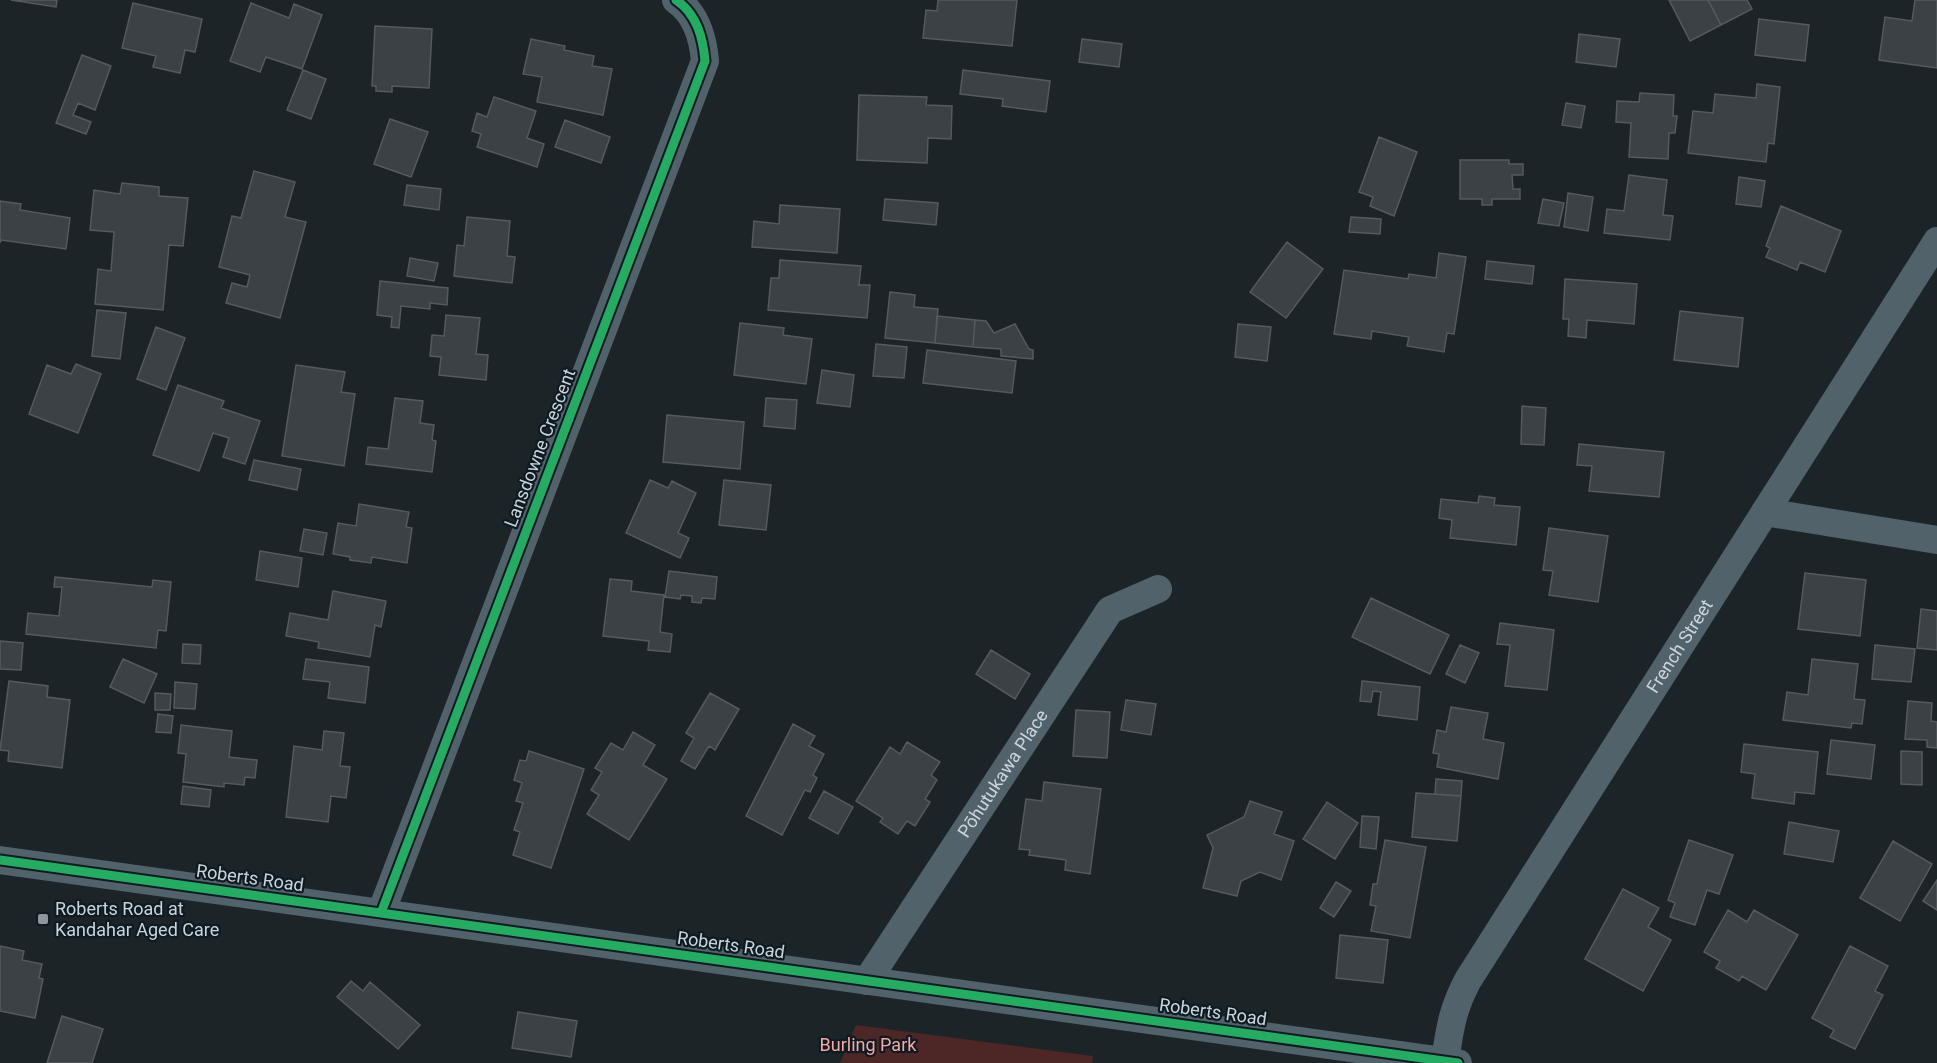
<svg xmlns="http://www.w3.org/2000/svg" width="1937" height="1063" font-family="Roboto,sans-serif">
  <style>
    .green { fill: #4c2726 }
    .building { fill: #3b4145; stroke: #545a5e; stroke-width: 1.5 }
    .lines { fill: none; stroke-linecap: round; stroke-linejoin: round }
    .street { stroke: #52626b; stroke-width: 28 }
    .cycleway-casing { stroke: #0e1b23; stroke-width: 13 }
    .cycleway { stroke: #26ab63; stroke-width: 9 }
    .poi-dot { fill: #8e969b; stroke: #0e1b23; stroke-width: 2 }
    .labels { text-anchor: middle; stroke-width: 4.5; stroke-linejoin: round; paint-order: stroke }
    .street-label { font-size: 18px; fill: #cbd4d9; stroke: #0e1b23 }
    .poi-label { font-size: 18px; fill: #cbd4d9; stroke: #0e1b23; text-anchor: start }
    .park-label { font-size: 18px; fill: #f8a7a3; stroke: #0e1b23 }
  </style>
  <rect width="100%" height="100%" fill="#1c2428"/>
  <path class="green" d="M856,1025L1093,1056L1092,1063H840Z"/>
  <path class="building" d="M11,0H57L56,7Z
    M938,0H1017L1012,46L923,38L926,10L937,11Z
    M1669,0H1708L1721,25L1690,41Z
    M1708,0H1747L1752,9L1721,25Z
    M1915,0H1937V68L1879,60L1885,17L1912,21Z
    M133,3L202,19L195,52L185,50L180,73L153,67L156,56L122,48Z
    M251,3L289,18L294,4L322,15L302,69L266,57L260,72L230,61Z
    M1759,19L1809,25L1805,61L1755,55Z
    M375,26L432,29L429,88L392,86V92L376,91V86H372Z
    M1579,34L1620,39L1616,67L1576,62Z
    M531,39L565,46L564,50L594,56L592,66L612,69L603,115L537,102L542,77L523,74Z
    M1082,39L1122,44L1119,67L1079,62Z
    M82,55L111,66L95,110L78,103L73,115L91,122L86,134L56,123Z
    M303,70L326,79L311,119L287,110Z
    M963,70L1050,81L1046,112L1002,106L1003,99L960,94Z
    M1757,84L1780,87L1774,144L1768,143L1766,162L1688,153L1693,111L1713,113L1715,94L1756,98Z
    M1640,93L1674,95L1673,116H1677L1675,133H1669L1668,159L1629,157L1631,123L1616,122L1617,101L1639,102Z
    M859,95L927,97L926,105L952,106L951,139L928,138L927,163L857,160Z
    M494,97L536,111L527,138L544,144L537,167L477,147L481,134L472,131L477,113L487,117Z
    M1566,103L1585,106L1581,128L1562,125Z
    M390,119L428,132L411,177L374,164Z
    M565,120L610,137L601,163L555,147Z
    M1379,137L1417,152L1394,216L1370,206L1373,197L1359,192Z
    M1460,160H1509V164H1523V175H1512L1513,189H1520V199H1492V205H1482V199H1460Z
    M254,171L295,182L285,217L306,222L280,318L226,303L232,283L247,287L250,275L219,267L232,216L241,218Z
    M1629,175L1667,180L1663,215L1673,216L1670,240L1604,233L1607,209L1624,211Z
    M1739,177L1765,181L1761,207L1736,204Z
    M122,183L159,187V196L188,198L183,246L169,245L163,310L95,304L98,269L111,271L114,232L90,230L94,190L120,194Z
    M407,185L441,189L439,210L404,205Z
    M1568,193L1593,197L1588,231L1564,227Z
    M885,199L938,203L936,225L883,220Z
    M1543,199L1564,203L1559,226L1538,223Z
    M0,201L21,204L20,210L70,218L66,249L1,240L0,243Z
    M780,205L840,209L837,253L752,247L754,221L779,224Z
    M1781,206L1841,231L1825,272L1800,262L1797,270L1766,257L1770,248L1766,246Z
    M467,217L510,221L507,256L515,257L512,283L454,276L457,245L464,246Z
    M1351,217L1381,219L1380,234L1349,232Z
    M1287,242L1323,269L1286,318L1250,292Z
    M1439,253L1466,257L1454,334L1447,333L1444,352L1407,346L1409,337L1372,331L1371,339L1334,334L1344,270L1408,279L1409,274L1436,278Z
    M410,258L438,263L434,281L407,276Z
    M780,260L861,266L859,285H870L867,318L768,310L771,278H779Z
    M1487,261L1534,266L1532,284L1485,279Z
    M1565,279L1637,284L1634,324L1587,320L1586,338L1568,336L1569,319H1563Z
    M380,281L448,288L447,305L430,303V309L401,306L399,328L391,327L392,317L377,315Z
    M890,292L915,295L914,307L938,309L935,343L885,338Z
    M97,310L126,313L120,359L92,356Z
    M1680,311L1743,318L1738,367L1674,360Z
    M446,315L480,318L476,354L488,355L486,380L439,375L441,357L430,356L432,335L444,336Z
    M937,316L975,320L973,347L935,343Z
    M975,320L986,321L994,333L1015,324L1029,349L1033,350V359L1001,356V349L973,347Z
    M740,323L784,328L783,335L812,339L806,384L734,375Z
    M1238,324L1271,327L1267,361L1235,357Z
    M156,327L185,338L166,390L137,379Z
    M876,344L907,347L904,378L873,376Z
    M927,350L1016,361L1012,393L923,383Z
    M76,364L101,374L78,433L29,414L47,365L71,374Z
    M296,365L345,372L341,392L355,394L344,466L282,456Z
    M822,370L854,375L850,407L817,403Z
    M178,385L224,401L221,408L260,421L245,464L223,457L229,438L213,433L199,471L153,455Z
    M395,398L423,401L420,423L434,425L432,440L436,441L432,472L366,464L368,447L388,449Z
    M766,398L797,400L795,429L764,426Z
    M1522,406L1546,408L1544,445L1521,444Z
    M667,415L744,422L740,469L663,462Z
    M1579,444L1664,452L1659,497L1589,491L1592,466L1577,465Z
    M254,460L301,469L297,490L249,480Z
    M650,480L668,488L672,481L696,493L678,533L689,538L680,558L626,533Z
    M724,480L771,485L766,530L719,525Z
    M1479,496L1495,498L1494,505L1520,507L1516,545L1450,538L1452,520L1439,518L1441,499L1478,503Z
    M359,504L409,512L406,527L412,528L407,563L372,557L371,563L350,560V557L333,554L338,523L356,526Z
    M1549,528L1608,536L1598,602L1549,595L1553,571L1543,570Z
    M304,529L327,533L323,555L300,551Z
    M260,551L302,558L298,587L256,580Z
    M669,571L717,577L715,599L702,598L701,603L692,602V596L681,595L680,599L665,597Z
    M1805,573L1866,580L1860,636L1798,629Z
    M55,577L152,587L153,580L171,582L166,631L158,630L156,648L26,634L28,613L59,616L62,587H54Z
    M610,579L632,581L631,591L664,595L660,632L672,634L670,652L648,650L649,641L603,636Z
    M333,591L386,601L381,627L375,625L370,657L318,648L319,642L286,636L290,613L328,620Z
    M1371,598L1449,635L1430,674L1352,637Z
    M1921,609L1937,611V650L1917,648Z
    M1500,623L1554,630L1547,690L1505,686L1510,645L1497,644Z
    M0,641L23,643L21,670L0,669Z
    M183,644L201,645L200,664L182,663Z
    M1460,645L1479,653L1465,683L1446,674Z
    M1875,645L1915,649L1911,682L1872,679Z
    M991,650L1030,674L1015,699L976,674Z
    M123,659L157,674L144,703L110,687Z
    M306,659L369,667L365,703L328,698L330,682L303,679Z
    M1812,659L1858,664L1854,699L1865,700L1862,724L1852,723L1851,728L1783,720L1787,692L1808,695Z
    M9,681L48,686L47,697L70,700L62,768L8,761L9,751L0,750Z
    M1362,681L1420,687L1417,720L1378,715L1381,692L1373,691L1371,702L1360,701Z
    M175,682L197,684L195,709L174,708Z
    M155,693L171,694L170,710H155Z
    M710,693L739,709L715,750L709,746L695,769L681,761L694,738L686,733Z
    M1126,700L1156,704L1151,735L1121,730Z
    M1908,701L1932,703L1931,721L1937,722V748L1927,747V740L1905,739Z
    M1451,707L1488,713L1483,739L1504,743L1498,779L1437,767L1439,754L1433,753L1437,730L1446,732Z
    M1076,710L1110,712L1107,758L1073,756Z
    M158,714L173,716L171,733L156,732Z
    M793,724L815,736L809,746L824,754L813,775L817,778L810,792L805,790L782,835L746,816Z
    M181,725L232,731L229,757L257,760L255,778L245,777L244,785L224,783V787L183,782L186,754L178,753Z
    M324,731L344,733L340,766L350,767L346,798L331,796L328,822L286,817L294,746L322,750Z
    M633,732L655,745L643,765L667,779L629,840L587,814L599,795L591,790L602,772L595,768L611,743L623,750Z
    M1831,740L1875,745L1871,779L1827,774Z
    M907,742L940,762L931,775L937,780L925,799L930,802L915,826L907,821L898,834L880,822L883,818L856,801L890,747L900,754Z
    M1744,744L1818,752L1814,794L1795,792L1794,804L1752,798L1755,774L1741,772Z
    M529,751L584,769L551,868L513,855L520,832L514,830L523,803L516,801L522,783L514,780L520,760L526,761Z
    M1901,751L1922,752V785L1901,784Z
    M1436,779L1462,781L1461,796L1435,794Z
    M1044,782L1101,789L1090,874L1065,870L1066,860L1029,855L1030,850L1019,849L1026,799L1042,801Z
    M183,786L211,790L209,807L181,804Z
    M824,791L853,807L838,834L809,818Z
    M1416,793L1461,796L1457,841L1412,837Z
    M1250,801L1282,812L1274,834L1294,841L1281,880L1260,872L1241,881L1237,896L1203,888L1213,848L1207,835L1244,817Z
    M1327,802L1358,823L1335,859L1303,839Z
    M1362,816L1379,817L1376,849L1360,847Z
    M1789,822L1839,831L1833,862L1784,854Z
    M1385,840L1426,847L1410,938L1371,931L1376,906L1370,905L1373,884H1377Z
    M1689,840L1733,855L1719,894L1707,890L1695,925L1670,917L1675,903L1668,900Z
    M1893,841L1932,864L1900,921L1860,898Z
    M1937,880V910L1923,901Z
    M1336,882L1351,891L1334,917L1320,908Z
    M1623,889L1659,908L1648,927L1671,940L1643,991L1585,959Z
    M1728,910L1747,922L1754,910L1798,935L1766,990L1742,976L1739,981L1716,968L1720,961L1704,952Z
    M1340,935L1388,940L1383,983L1336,978Z
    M0,946L24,951L22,960L42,964L39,978L43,979L35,1018L0,1011Z
    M1850,946L1888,966L1875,991L1883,995L1855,1049L1830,1037L1834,1030L1812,1018Z
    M351,981L363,991L370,982L420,1025L398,1049L337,997Z
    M518,1012L577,1021L571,1057L512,1048Z
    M62,1016L103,1029L92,1063H47Z"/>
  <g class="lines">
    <g class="street">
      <path d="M1765,512L1937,540"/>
      <path d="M0,860L1458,1063"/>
      <path d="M381,913L705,61C703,38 697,14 676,0"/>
      <path id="s1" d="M867,981L1110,610L1158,589"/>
      <path id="s2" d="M1445,1061C1450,1028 1452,1010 1468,980L1937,241"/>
    </g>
    <defs>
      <path id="cycleway" d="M0,860L1458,1063
        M381,913L705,61C703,38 697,14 676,0"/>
    </defs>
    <use href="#cycleway" class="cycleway-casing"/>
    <use href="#cycleway" class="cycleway"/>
  </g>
  <rect class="poi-dot" x="37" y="913" width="12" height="12" rx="3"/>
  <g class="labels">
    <g class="street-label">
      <text transform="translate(540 448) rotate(-69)" y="6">Lansdowne Crescent</text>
      <text dy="6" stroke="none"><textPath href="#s2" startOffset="480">French Street</textPath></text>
      <text dy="6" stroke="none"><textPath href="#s1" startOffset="248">Pōhutukawa Place</textPath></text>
      <text transform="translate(250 878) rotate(8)" y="6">Roberts Road</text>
      <text transform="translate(731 945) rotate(8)" y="6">Roberts Road</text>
      <text transform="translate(1213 1012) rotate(8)" y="6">Roberts Road</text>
    </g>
    <g class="poi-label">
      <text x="55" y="915">Roberts Road at<tspan x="55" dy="21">Kandahar Aged Care</tspan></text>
    </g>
    <g class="park-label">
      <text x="868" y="1051">Burling Park</text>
    </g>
  </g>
</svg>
